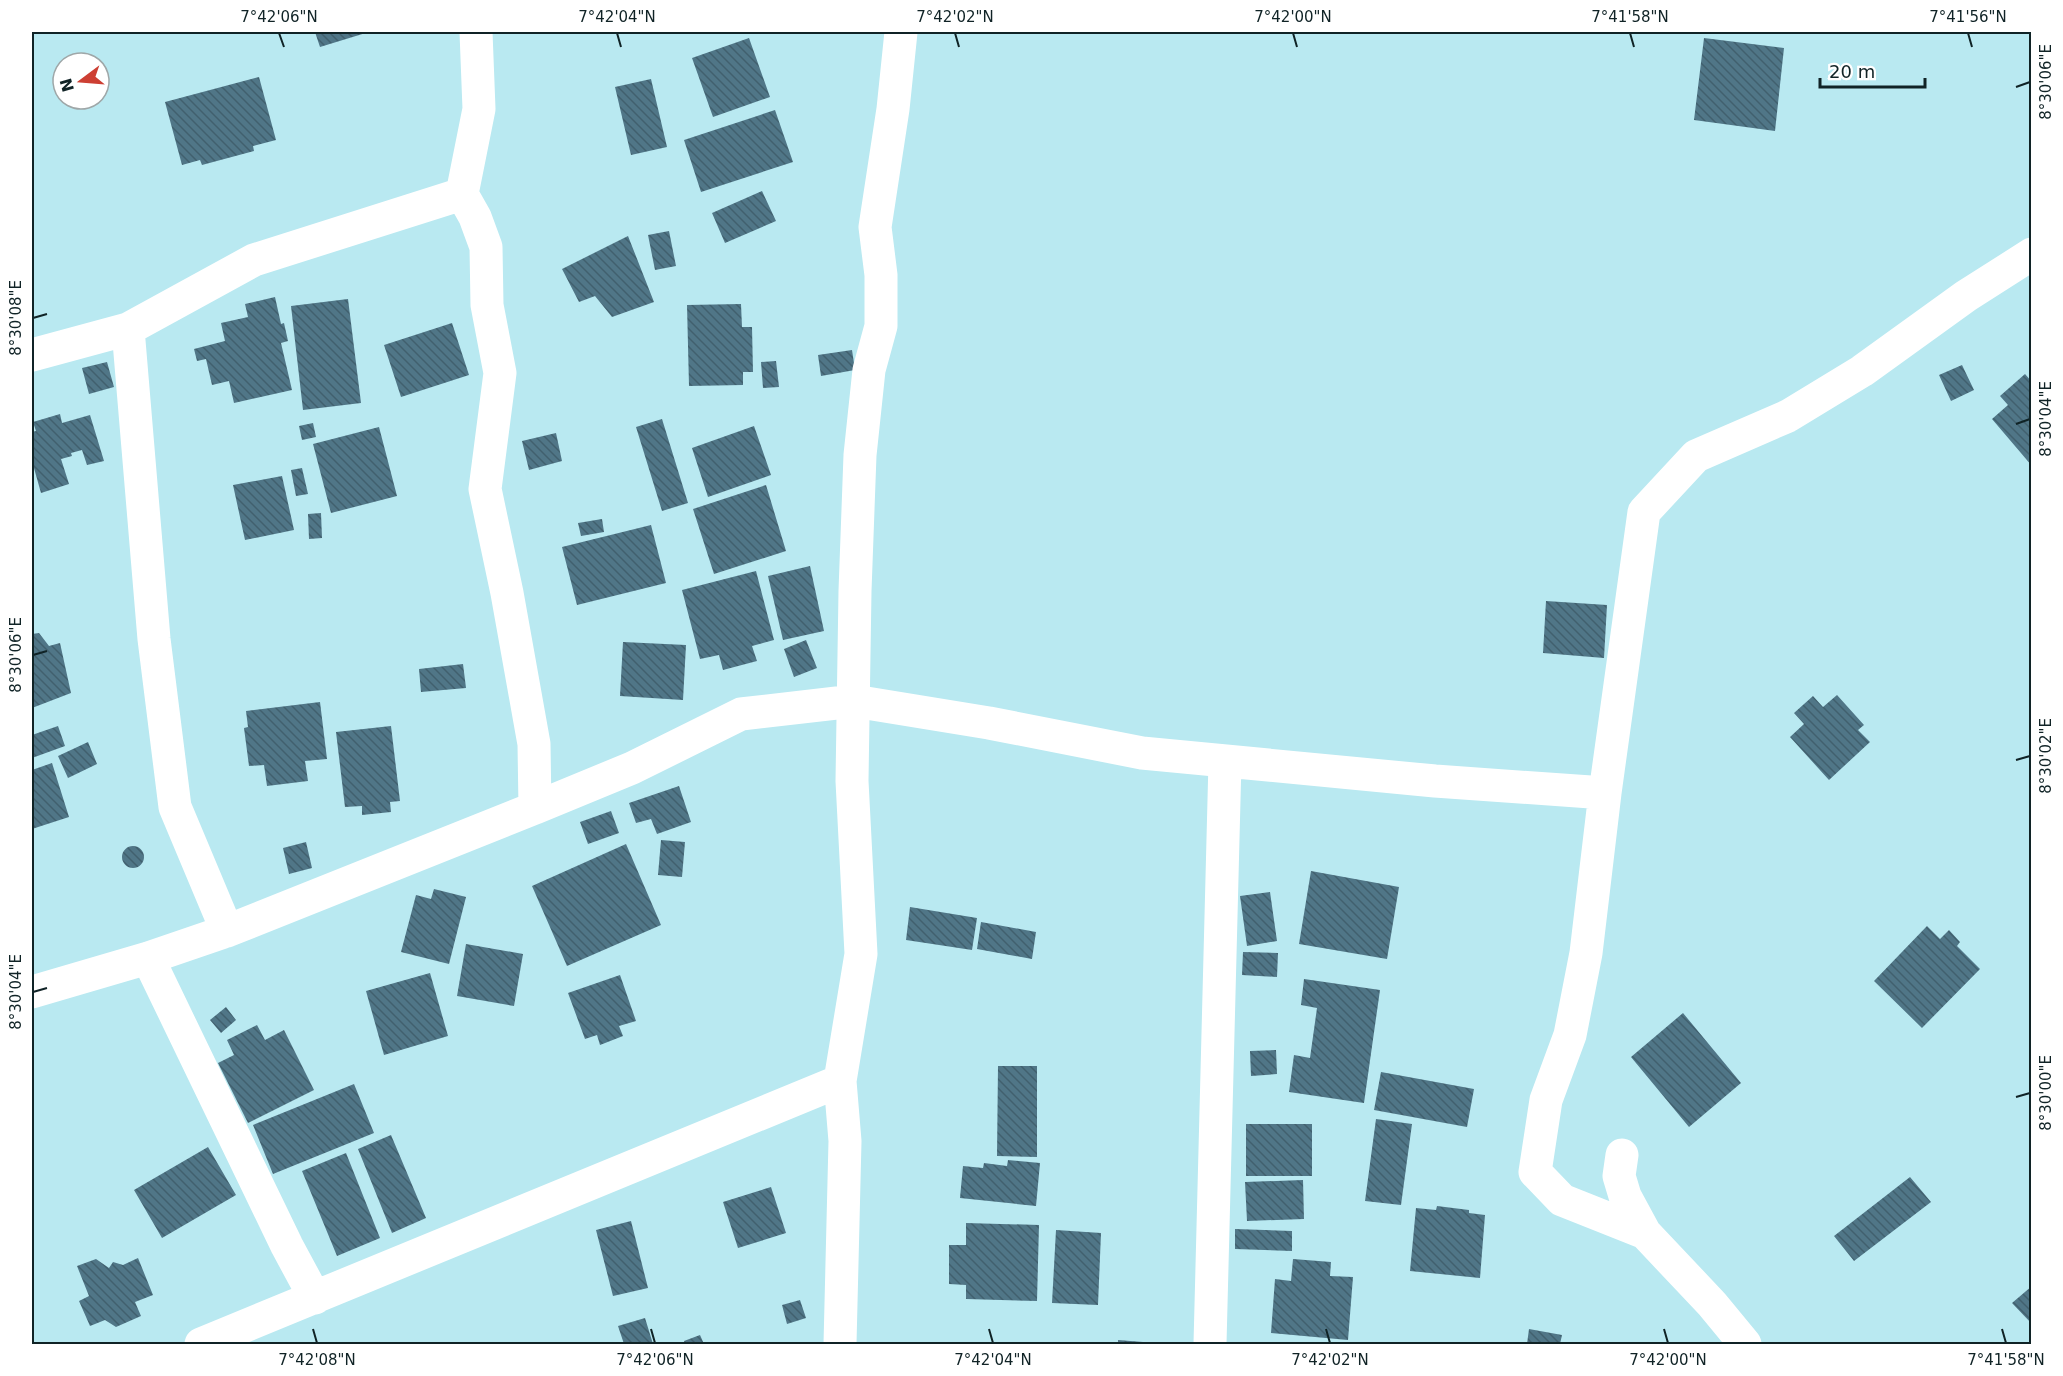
<svg xmlns="http://www.w3.org/2000/svg" width="2063" height="1376" font-family="'DejaVu Sans',sans-serif">
  <style>
    .building { fill: url(#building-back-hatch) }
    .lines { fill: none; stroke-linecap: round; stroke-linejoin: round }
    .minor { stroke: #fff; stroke-width: 33 }
    .ticks { fill: none; stroke: #102326; stroke-width: 2 }
    .neatline { fill: none; stroke: #102326; stroke-width: 2 }
    .ticks-label { font-size: 15px; text-anchor: middle; fill: #102326 }
  </style>
  <defs>
    <pattern id="building-back-hatch" width="6" height="6" patternUnits="userSpaceOnUse" patternTransform="scale(1.5)"><rect width="6" height="6" fill="#507687"/><path d="M-1 5l2 2M0 0l6 6M5-1l2 2" fill="none" stroke="#41606e"/></pattern>
  </defs>
  <rect width="100%" height="100%" fill="#b9e9f1"/>
  <path class="building" d="M315,32H369L320,47Z
    M749,38L770,97L713,117L692,58Z
    M1704,38L1784,48L1775,131L1694,120Z
    M259,77L276,140L253,146L254,151L202,165L200,160L182,165L165,102Z
    M651,79L667,147L631,155L615,87Z
    M775,110L793,162L701,192L684,140Z
    M762,191L776,221L725,243L712,213Z
    M669,231L676,266L655,270L648,235Z
    M628,236L654,302L612,317L595,296L579,302L562,269Z
    M275,297L281,324L284,323L288,341L281,343L292,390L234,403L229,381L212,385L206,359L197,361L194,349L225,341L221,323L248,317L245,304Z
    M348,299L361,403L303,410L291,306Z
    M741,304L742,327H752L753,372H743V385L689,386L687,305Z
    M452,323L469,375L401,397L384,345Z
    M852,350L855,370L821,376L818,355Z
    M776,361L779,387L763,388L761,362Z
    M107,362L114,387L89,394L82,368Z
    M1962,365L1974,390L1951,401L1939,375Z
    M2025,374L2032,382V466L1992,419L2008,405L2000,396Z
    M60,414L62,423L90,415L104,461L87,465L82,450L71,453L72,456L61,459L69,484L41,493L32,461V432L36,431L33,422Z
    M662,419L688,503L662,511L636,427Z
    M313,423L316,437L302,440L299,426Z
    M754,426L771,475L708,497L692,448Z
    M379,427L397,496L331,513L313,444Z
    M556,433L562,461L529,470L522,441Z
    M302,468L308,494L296,496L291,470Z
    M282,476L294,530L245,540L233,485Z
    M766,485L786,551L714,574L693,509Z
    M321,513L322,538L309,539L308,514Z
    M602,519L604,532L581,536L578,523Z
    M651,525L666,583L577,605L562,547Z
    M810,566L824,631L783,640L768,576Z
    M756,571L774,640L752,646L757,661L723,670L719,655L700,659L682,590Z
    M1546,601L1607,605L1604,658L1543,653Z
    M39,633L49,646L60,643L71,693L32,708V634Z
    M806,640L817,668L794,677L784,649Z
    M623,642L686,645L683,700L620,696Z
    M463,664L466,688L421,692L419,669Z
    M1837,695L1864,725L1858,730L1870,742L1829,780L1790,737L1804,724L1794,713L1813,696L1823,707Z
    M320,702L327,759L305,761L308,781L267,786L264,765L249,766L244,728L248,727L246,711Z
    M58,726L65,746L32,758V735Z
    M391,726L400,801L390,802L391,812L362,815V806L345,807L336,732Z
    M88,742L97,764L68,778L58,756Z
    M52,763L69,817L32,829V770Z
    M679,786L691,822L657,834L651,819L636,823L629,803Z
    M611,811L619,833L588,844L580,822Z
    M661,840L685,842L682,877L658,875Z
    M306,842L312,868L289,874L283,848Z
    M626,844L661,925L567,966L532,886Z
    M122 857a11 11 0 1 1 22 0a11 11 0 1 1-22 0Z
    M1311,871L1399,887L1387,959L1299,944Z
    M434,889L466,897L449,964L401,952L416,895L431,899Z
    M1270,892L1277,941L1247,946L1240,896Z
    M910,907L977,918L972,950L906,940Z
    M981,922L1036,932L1032,959L977,949Z
    M1927,926L1940,939L1949,930L1960,942L1957,946L1980,969L1922,1028L1874,981Z
    M466,944L523,954L514,1006L457,996Z
    M1243,952L1278,953L1277,977L1242,975Z
    M430,973L448,1036L384,1055L366,991Z
    M620,975L636,1021L619,1026L623,1036L600,1045L597,1035L585,1039L568,993Z
    M1304,979L1380,990L1364,1103L1289,1092L1294,1055L1310,1058L1317,1008L1301,1005Z
    M226,1007L236,1020L221,1033L210,1020Z
    M1683,1013L1741,1083L1689,1127L1631,1057Z
    M257,1025L265,1040L284,1030L314,1090L248,1123L218,1063L234,1055L227,1040Z
    M1276,1050L1277,1074L1251,1076L1250,1051Z
    M998,1066H1037V1157L997,1156Z
    M1381,1072L1474,1089L1467,1127L1374,1110Z
    M354,1084L374,1133L273,1174L253,1125Z
    M1376,1119L1412,1124L1401,1205L1365,1201Z
    M1246,1124H1312V1176H1246Z
    M391,1135L426,1218L392,1233L358,1149Z
    M208,1147L236,1195L162,1238L134,1190Z
    M346,1153L380,1238L337,1256L302,1171Z
    M1008,1160L1040,1163L1036,1206L960,1198L963,1166L983,1168L984,1163L1007,1166Z
    M1910,1177L1931,1202L1854,1261L1834,1236Z
    M1303,1180L1304,1219L1247,1221L1245,1182Z
    M771,1187L786,1233L738,1248L723,1202Z
    M1437,1206L1469,1210V1213L1485,1215L1480,1278L1410,1271L1416,1208L1436,1210Z
    M631,1221L648,1288L613,1296L596,1230Z
    M966,1223L1039,1225L1037,1301L966,1299V1285L949,1284V1245H966Z
    M1235,1229L1292,1231V1251L1235,1249Z
    M1056,1230L1101,1233L1098,1305L1052,1303Z
    M138,1258L153,1295L135,1302L141,1316L116,1327L105,1320L90,1326L79,1301L89,1296L77,1266L96,1259L109,1268L113,1262L123,1265Z
    M1293,1259L1331,1262L1330,1276L1353,1277L1348,1340L1271,1333L1275,1279L1291,1281Z
    M2032,1286V1324L2012,1303Z
    M800,1300L806,1318L787,1324L782,1305Z
    M645,1318L653,1344H624L618,1326Z
    M1529,1329L1562,1335L1560,1344H1527Z
    M700,1335L704,1344H685L684,1341Z
    M1118,1340L1143,1342V1344H1118Z"/>
  <g class="lines">
    <path class="minor" d="M476,32L479,109L462,194L475,217L486,247L487,305L500,373L485,489L507,593L534,744L535,808L632,768L741,714L854,701L989,723L1142,753L1435,781L1605,793L1644,512L1696,456L1788,416L1862,371L1966,296L2032,254
      M128,329L154,639L175,807L227,931
      M32,355L128,329L254,260L462,194
      M1605,793L1586,953L1570,1035L1546,1100L1535,1172L1562,1200L1645,1233
      M148,958L287,1246L315,1298
      M32,992L148,958L227,931L535,808
      M1622,1155L1619,1176L1625,1196L1645,1233L1712,1304L1745,1344
      M201,1344L840,1081
      M840,1344L845,1141L840,1081L861,954L852,781L855,591L860,455L869,370L881,326V275L875,227L893,109L901,32
      M1210,1344L1225,761"/>
  </g>
  <path class="ticks" d="M279,33L284,47M617,33L621,47M955,33L959,47M1293,33L1297,47M1630,33L1634,47M1968,33L1972,47M2016,87L2030,82M33,318L47,314M2016,424L2030,419M33,655L47,651M2016,760L2030,756M33,992L47,988M2016,1097L2030,1093M313,1329L317,1343M651,1329L655,1343M989,1329L993,1343M1326,1329L1330,1343M1664,1329L1668,1343M2002,1329L2006,1343"/>
  <rect width="2063" height="1376" fill="none" stroke="#ffffff" stroke-width="66"/>
  <g transform="translate(81 81) rotate(254)"><circle r="28" fill="#ffffff" stroke="#9fa7a8" stroke-width="1.5"/>
  <path d="M0-4.5L10 22L0 15L-10 22Z" fill="#cd3f33"/>
  <text y="-9" font-size="16" font-weight="bold" text-anchor="middle" fill="#102326">N</text>
  </g>
  <path d="M1820 78v9h105v-9" fill="none" stroke="#102326" stroke-width="3"/>
  <text x="1829" y="78" font-size="18" fill="#102326" stroke="#ffffff" stroke-width="4.5" paint-order="stroke">20 m</text>
  <rect x="33" y="33" width="1997" height="1310" class="neatline"/>
  <g class="ticks-label">
    <text x="279" y="22">7°42'06"N</text>
    <text x="617" y="22">7°42'04"N</text>
    <text x="955" y="22">7°42'02"N</text>
    <text x="1293" y="22">7°42'00"N</text>
    <text x="1630" y="22">7°41'58"N</text>
    <text x="1968" y="22">7°41'56"N</text>
    <text transform="translate(2046 82) rotate(-90)" y="5">8°30'06"E</text>
    <text transform="translate(16 318) rotate(-90)" y="5">8°30'08"E</text>
    <text transform="translate(2046 419) rotate(-90)" y="5">8°30'04"E</text>
    <text transform="translate(16 655) rotate(-90)" y="5">8°30'06"E</text>
    <text transform="translate(2046 756) rotate(-90)" y="5">8°30'02"E</text>
    <text transform="translate(16 992) rotate(-90)" y="5">8°30'04"E</text>
    <text transform="translate(2046 1093) rotate(-90)" y="5">8°30'00"E</text>
    <text x="317" y="1365">7°42'08"N</text>
    <text x="655" y="1365">7°42'06"N</text>
    <text x="993" y="1365">7°42'04"N</text>
    <text x="1330" y="1365">7°42'02"N</text>
    <text x="1668" y="1365">7°42'00"N</text>
    <text x="2006" y="1365">7°41'58"N</text>
  </g>
</svg>
